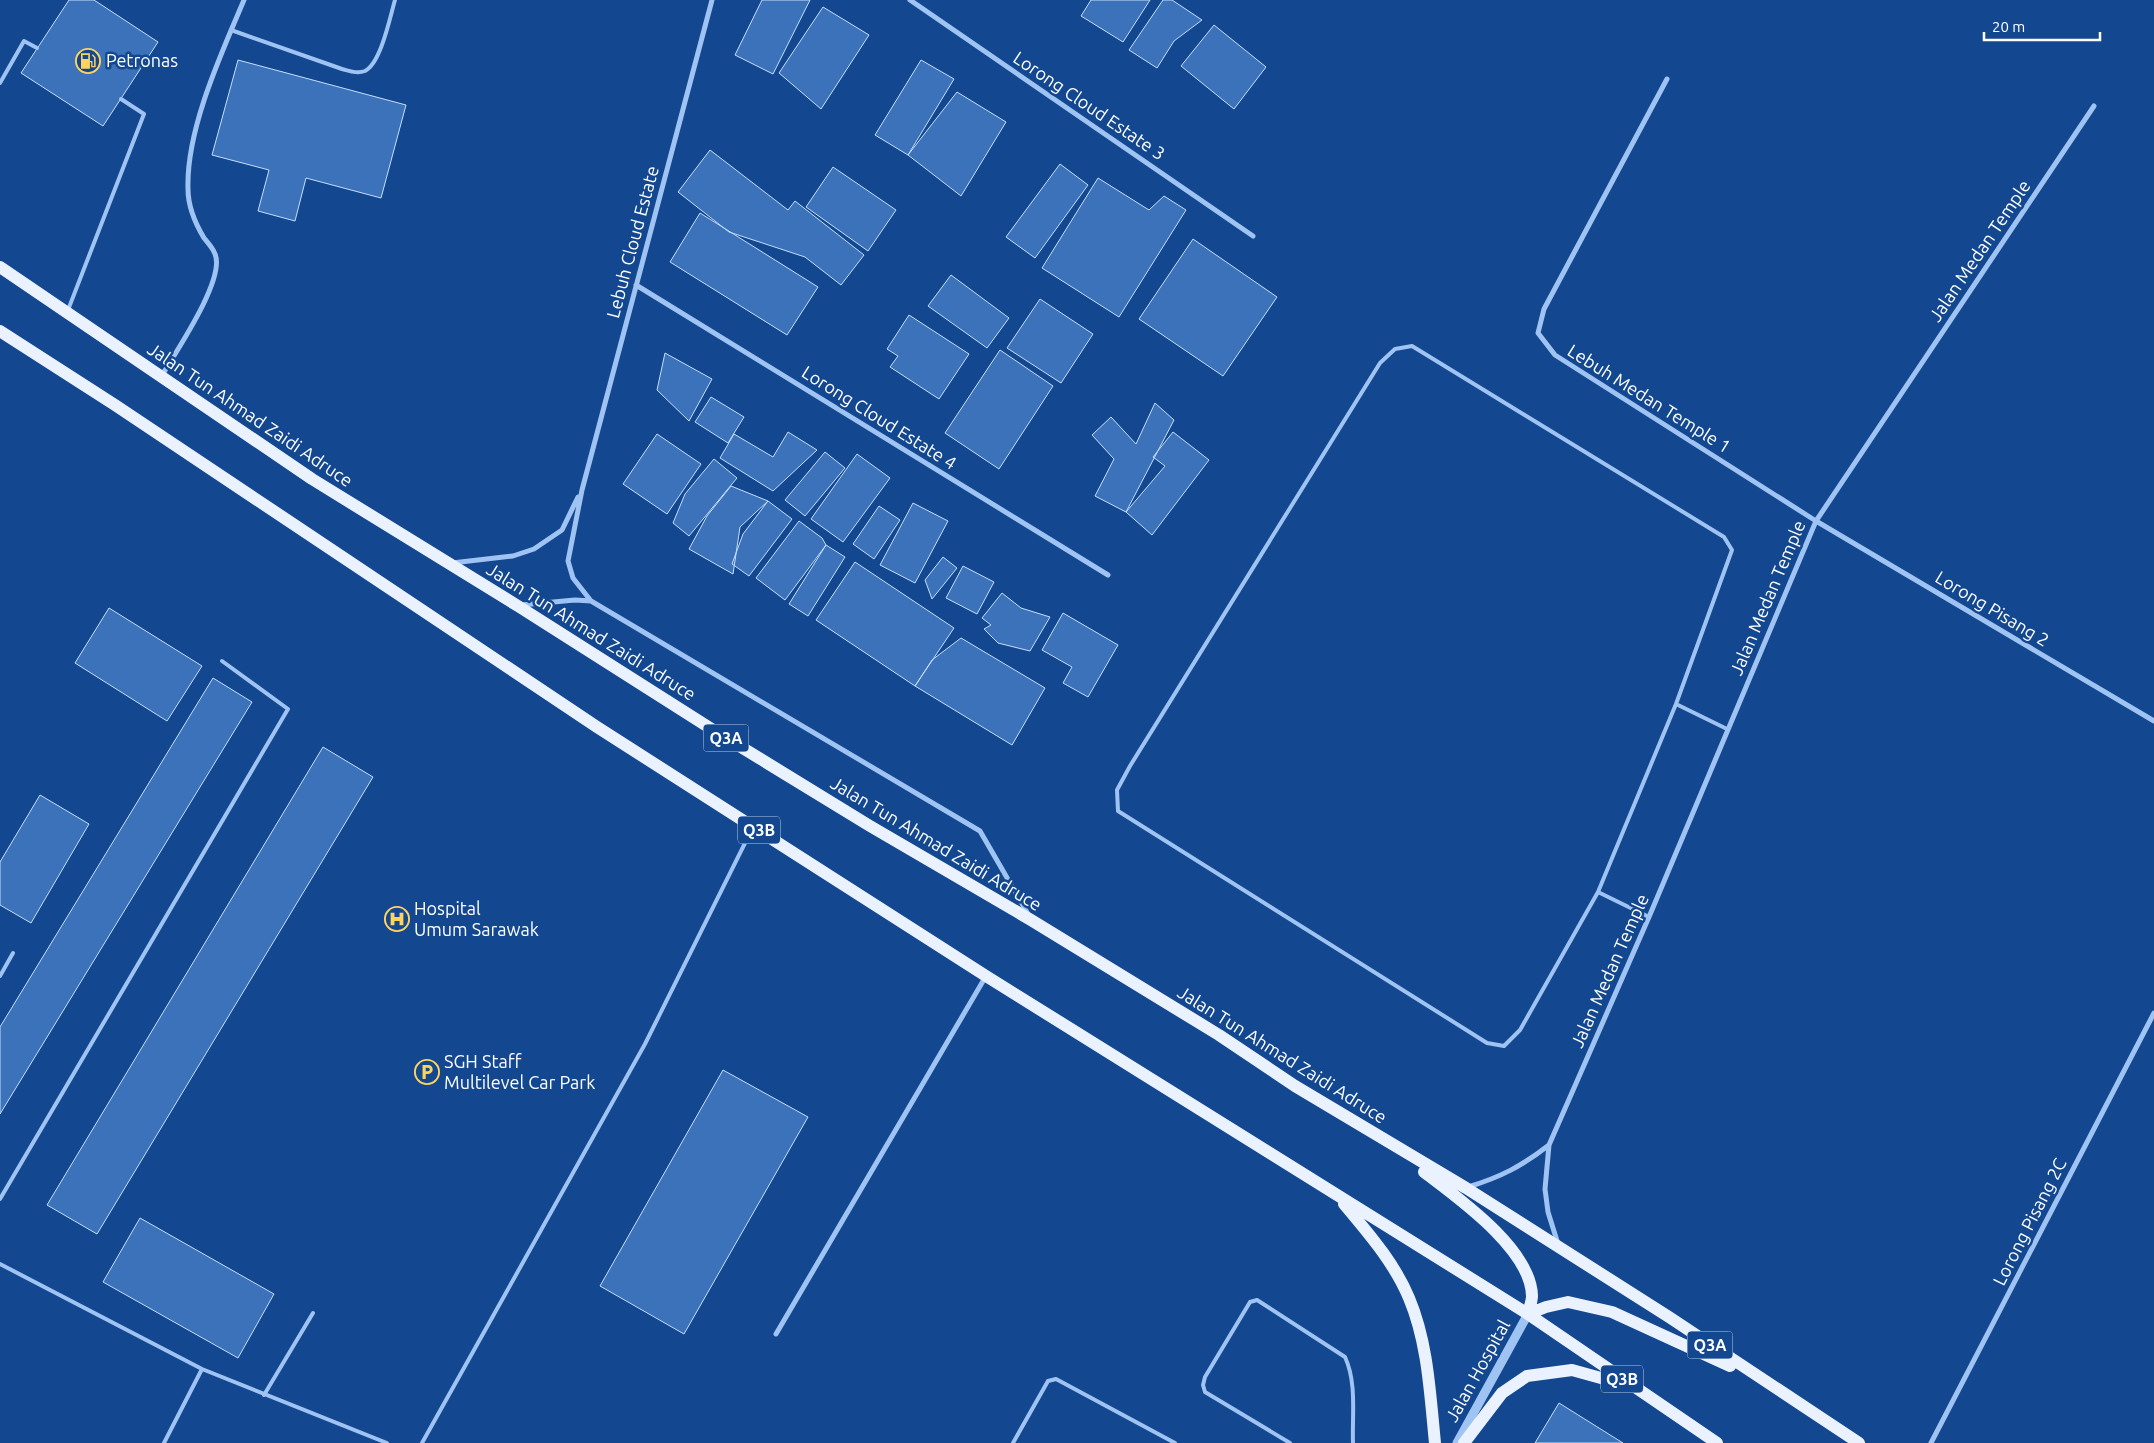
<svg xmlns="http://www.w3.org/2000/svg" width="2154" height="1443" font-family="Ubuntu,sans-serif">
  <style>
    .building { fill: #3b72b9; stroke: #c6defd }
    .lines { fill: none; stroke-linecap: round; stroke-linejoin: round }
    .service { stroke: #9fc3f2; stroke-width: 4 }
    .minor { stroke: #9fc3f2; stroke-width: 5 }
    .tertiary { stroke: #9fc3f2; stroke-width: 9 }
    .primary { stroke: #eaf2ff; stroke-width: 12 }
    .labels { text-anchor: middle; stroke-width: 5; stroke-linejoin: round; paint-order: stroke }
    .shield { fill: #134891; stroke: #b8c8de; stroke-width: 1 }
    .shield-label { font-size: 16px; font-weight: bold; fill: #fff }
    .poi-label { font-size: 18px; fill: #fff; stroke: #134891; text-anchor: start }
    .street-label { font-size: 18px; fill: #fff; stroke: #134891 }
  </style>
  <rect width="100%" height="100%" fill="#134891"/>
  <path class="building" d="M69,0H94L158,42L103,126L21,73Z
    M762,0H810L773,74L735,55Z
    M1091,0H1150L1123,42L1081,16Z
    M1163,0H1172L1202,20L1174,41L1157,68L1129,50Z
    M823,7L869,35L821,109L779,73Z
    M1214,25L1266,67L1234,109L1181,66Z
    M238,60L406,105L381,198L306,178L295,221L258,211L269,170L212,155Z
    M921,60L954,79L908,155L875,135Z
    M957,92L1006,122L961,196L908,155Z
    M710,150L788,210L795,201L864,255L841,285L805,257L729,232L678,192Z
    M1060,164L1088,185L1035,258L1006,237Z
    M833,167L896,210L868,251L806,207Z
    M1098,178L1149,210L1164,196L1186,210L1119,317L1042,268Z
    M700,213L818,287L787,335L670,262Z
    M1193,239L1277,297L1223,376L1139,319Z
    M951,275L1009,318L987,348L928,306Z
    M1040,299L1093,334L1061,383L1007,348Z
    M909,315L969,354L939,399L890,367L898,356L887,349Z
    M1000,350L1053,386L999,469L945,433Z
    M665,353L712,379L689,421L657,390Z
    M711,397L744,417L728,443L695,422Z
    M1155,403L1174,420L1126,512L1095,496L1114,459L1092,435L1111,417L1136,444Z
    M788,432L817,450L773,491L720,458L734,434L773,457Z
    M1173,432L1209,460L1152,535L1126,512L1165,466L1153,457Z
    M657,434L701,464L667,514L623,484Z
    M825,452L845,468L805,516L785,500Z
    M857,454L890,478L843,542L811,519Z
    M714,459L737,478L689,536L673,523L685,494Z
    M731,486L768,501L740,527L733,574L689,549L707,516Z
    M768,501L792,519L749,576L732,564L743,534Z
    M913,503L948,521L915,583L880,565Z
    M879,506L900,520L874,559L853,544Z
    M799,521L822,538L826,545L785,600L756,578Z
    M826,545L845,557L808,616L789,604Z
    M943,557L957,568L932,599L925,580Z
    M855,562L954,628L915,686L816,620Z
    M963,566L994,582L977,614L946,598Z
    M1002,593L1021,608L1050,617L1030,651L998,643L984,629L991,625L982,618Z
    M109,608L202,666L167,721L75,663Z
    M1063,613L1118,645L1088,697L1063,683L1072,667L1042,650Z
    M961,638L1045,688L1012,745L915,686L932,660Z
    M213,678L252,702L0,1114V1027Z
    M323,747L373,777L97,1234L47,1205Z
    M40,795L89,824L31,923L0,905V862Z
    M723,1070L808,1117L684,1334L600,1286Z
    M140,1218L274,1294L238,1358L103,1282Z
    M1559,1403L1623,1443H1535Z"/>
  <g class="lines">
    <path class="service" d="M231,30L342,69C350,71 357,74 365,71C381,63 390,17 395,0
      M0,83L24,41L37,48
      M68,310L144,114L121,99
      M1412,346L1724,537L1732,550L1676,704L1598,892L1520,1030L1504,1046L1487,1043L1118,811L1117,790L1130,766L1380,363L1395,349Z
      M1676,704L1727,729
      M1598,892L1649,917
      M0,976L13,953
      M0,1199L288,709L222,661
      M0,1264L202,1369L387,1443
      M264,1395L313,1313
      M164,1443L202,1369
      M422,1443L645,1044L752,829
      M1013,1443L1048,1381L1056,1379L1175,1443
      M1290,1443L1205,1392L1203,1385L1205,1377L1250,1302L1257,1300L1345,1357C1357,1383 1352,1415 1353,1443"/>
    <path class="minor" d="M712,0L582,490L568,561L573,578L591,601L980,831L1028,914
      M910,0L1253,236
      M1667,79L1544,309L1538,333L1555,355L1816,521L2154,721
      M636,285L1108,575
      M161,377C175,353 226,279 215,254C213,248 208,243 204,238C195,223 188,207 188,189C186,130 221,54 244,0
      M452,563L513,556L534,549L562,530L578,497
      M521,605L575,600L591,601
      M1468,1187C1501,1177 1522,1166 1549,1145
      M1558,1244L1548,1212L1545,1189L1549,1145L1649,917L1816,521L2094,106
      M776,1334L986,976
      M1931,1443L2154,1013"/>
    <path class="tertiary" d="M1457,1443L1528,1314"/>
    <path class="primary" d="M0,267L312,479L518,606L710,728L870,826L1031,920L1219,1035L1295,1086L1466,1188L1669,1317L1859,1443
      M0,331L115,405L597,727L986,976L1528,1314L1717,1443
      M1424,1172C1458,1198 1531,1249 1532,1296C1532,1301 1529,1309 1528,1314
      M1344,1204C1368,1233 1394,1262 1409,1298C1428,1343 1430,1394 1435,1443
      M1528,1314L1546,1307L1568,1302L1612,1312L1730,1366
      M1464,1443L1502,1393L1527,1376L1572,1370L1626,1385"/>
  </g>
  <defs>
    <symbol id="fuel-ring" viewBox="-11 -11 22 22"><circle r="9.5" fill="#134891" stroke="#ffd360" stroke-width="1.5"/><path d="M-5.5-6h7V0h2V4h1.3V-2.5L3-4.5l.8-.8L6-3V5H2.5V1h-1V6h-7ZM-4.2-4.7v3.2H.2V-4.7Z" fill="#ffd360"/></symbol>
    <symbol id="hospital-ring" viewBox="-11 -11 22 22"><circle r="9.5" fill="#134891" stroke="#ffd360" stroke-width="1.5"/><path d="M-5-5h3v3.5h4V-5h3V5h-3V1.5h-4V5h-3Z" fill="#ffd360"/></symbol>
    <symbol id="parking-ring" viewBox="-11 -11 22 22"><circle r="9.5" fill="#134891" stroke="#ffd360" stroke-width="1.5"/><path d="M-3.5-5.5H1a3.5 3.5 0 0 1 0 7H-1V5.5H-3.5ZM-1-3.4V-.6H.8a1.4 1.4 0 0 0 0-2.8Z" fill="#ffd360"/></symbol>
  </defs>
  <g fill-rule="evenodd">
    <use href="#fuel-ring" x="74" y="47" width="28" height="28"/>
    <use href="#hospital-ring" x="383" y="905" width="28" height="28"/>
    <use href="#parking-ring" x="413" y="1058" width="28" height="28"/>
  </g>
  <g class="labels">
    <g class="shield">
      <rect x="703.5" y="724.5" width="45" height="27" rx="4"/>
      <rect x="738" y="816.5" width="42" height="27" rx="4"/>
      <rect x="1687.5" y="1331.5" width="45" height="27" rx="4"/>
      <rect x="1601" y="1365.5" width="42" height="27" rx="4"/>
    </g>
    <g class="shield-label">
      <text x="726" y="744">Q3A</text>
      <text x="759" y="836">Q3B</text>
      <text x="1710" y="1351">Q3A</text>
      <text x="1622" y="1385">Q3B</text>
    </g>
    <g class="poi-label">
      <text x="106" y="67">Petronas</text>
      <text x="414" y="915">Hospital<tspan x="414" dy="21">Umum Sarawak</tspan></text>
      <text x="444" y="1068">SGH Staff<tspan x="444" dy="21">Multilevel Car Park</tspan></text>
    </g>
    <g class="street-label">
      <text transform="translate(1089 106) rotate(34)" y="6">Lorong Cloud Estate 3</text>
      <text transform="translate(633 242) rotate(-75)" y="6">Lebuh Cloud Estate</text>
      <text transform="translate(1980 251) rotate(-56)" y="6">Jalan Medan Temple</text>
      <text transform="translate(1649 399) rotate(32)" y="6">Lebuh Medan Temple 1</text>
      <text transform="translate(250 415) rotate(34)" y="6">Jalan Tun Ahmad Zaidi Adruce</text>
      <text transform="translate(879 418) rotate(32)" y="6">Lorong Cloud Estate 4</text>
      <text transform="translate(1768 598) rotate(-67)" y="6">Jalan Medan Temple</text>
      <text transform="translate(1992 609) rotate(31)" y="6">Lorong Pisang 2</text>
      <text transform="translate(591 632) rotate(32)" y="6">Jalan Tun Ahmad Zaidi Adruce</text>
      <text transform="translate(936 844) rotate(31)" y="6">Jalan Tun Ahmad Zaidi Adruce</text>
      <text transform="translate(1610 971) rotate(-66)" y="6">Jalan Medan Temple</text>
      <text transform="translate(1282 1055) rotate(32)" y="6">Jalan Tun Ahmad Zaidi Adruce</text>
      <text transform="translate(2030 1222) rotate(-63)" y="6">Lorong Pisang 2C</text>
      <text transform="translate(1478 1371) rotate(-61)" y="6">Jalan Hospital</text>
    </g>
  </g>
  <path d="M1984 32v8h116v-8" fill="none" stroke="#ffffff" stroke-width="2.5"/>
  <text x="1992" y="32" font-size="15" fill="#ffffff" stroke="#134891" stroke-width="4" paint-order="stroke">20 m</text>
</svg>
